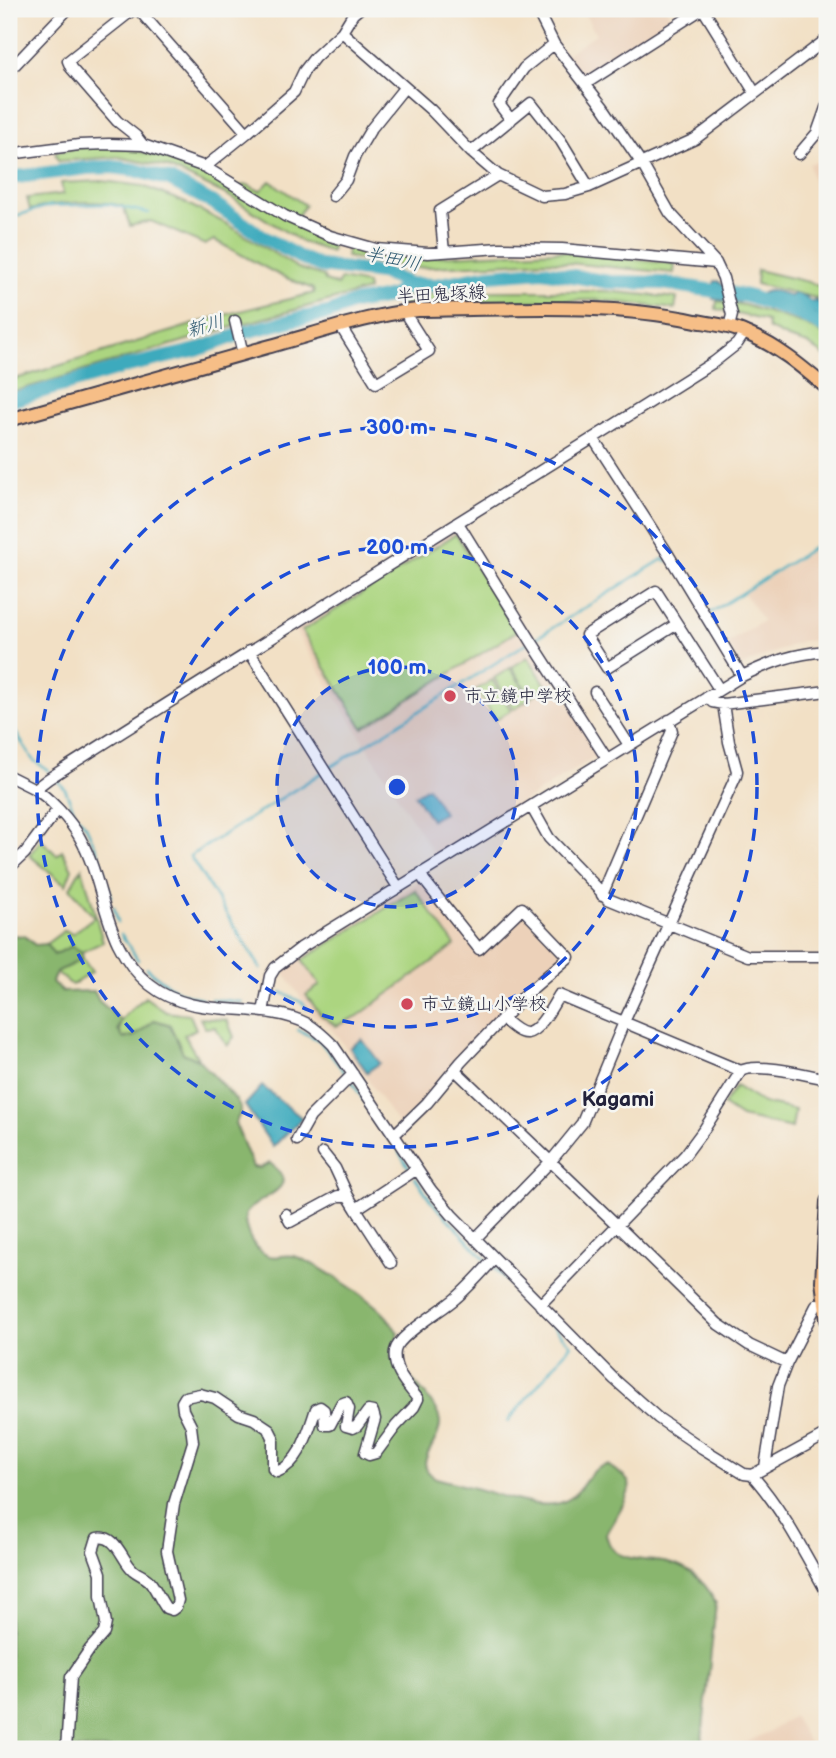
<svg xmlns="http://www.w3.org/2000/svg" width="836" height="1758" font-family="'Balsamiq Sans','Klee One',sans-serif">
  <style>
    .built { fill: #ecd1b9 }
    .green { fill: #acd580; stroke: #677c5e; stroke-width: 2 }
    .forest { fill: #89b66e; stroke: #566c54; stroke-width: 2 }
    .water { fill: #3daabd; stroke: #30667c; stroke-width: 2 }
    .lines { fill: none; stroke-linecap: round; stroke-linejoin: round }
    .stream { stroke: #3daabd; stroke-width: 2.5 }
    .river { stroke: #3daabd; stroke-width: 14 }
    .minor-casing { stroke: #413e50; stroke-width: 13 }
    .major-casing { stroke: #413e50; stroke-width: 16 }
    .minor { stroke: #fff; stroke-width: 10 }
    .major { stroke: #f6be87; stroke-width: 12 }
    .ring { fill: none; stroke: #1d4ed8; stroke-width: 3.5; stroke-dasharray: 12 9 }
    .poi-dot { fill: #d1495b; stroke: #f6f6f2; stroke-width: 2.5 }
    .labels { text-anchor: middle; stroke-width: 5; stroke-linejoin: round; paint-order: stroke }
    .street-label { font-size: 18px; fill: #22223b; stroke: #f6f6f2 }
    .poi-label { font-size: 18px; fill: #22223b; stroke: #f6f6f2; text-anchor: start }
    .water-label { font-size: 19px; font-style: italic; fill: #2d586f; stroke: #f6f6f2 }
    .quarter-label { font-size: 21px; font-weight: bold; fill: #22223b; stroke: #f6f6f2 }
    .centre { fill: #1d4ed8; stroke: #f6f6f2; stroke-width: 3.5 }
    .ring-label { font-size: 21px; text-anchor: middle; font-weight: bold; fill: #1d4ed8; stroke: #f6f6f2; stroke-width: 5; stroke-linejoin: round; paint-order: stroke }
  </style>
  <rect width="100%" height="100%" fill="#f6f6f2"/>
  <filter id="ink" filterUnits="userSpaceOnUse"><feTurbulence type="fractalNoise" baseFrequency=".0143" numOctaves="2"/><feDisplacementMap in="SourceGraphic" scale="14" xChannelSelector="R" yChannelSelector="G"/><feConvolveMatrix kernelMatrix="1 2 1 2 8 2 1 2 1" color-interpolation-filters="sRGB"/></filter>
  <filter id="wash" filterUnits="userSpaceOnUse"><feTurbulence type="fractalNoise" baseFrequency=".00686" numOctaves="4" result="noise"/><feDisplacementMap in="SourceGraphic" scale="28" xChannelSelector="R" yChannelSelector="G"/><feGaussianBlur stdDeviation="1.57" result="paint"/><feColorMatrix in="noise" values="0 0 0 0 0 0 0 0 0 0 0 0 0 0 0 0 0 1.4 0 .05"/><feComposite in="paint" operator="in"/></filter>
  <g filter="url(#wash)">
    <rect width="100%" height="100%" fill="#f2e0c5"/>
    <path class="built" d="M589,9H666L676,22L587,81L565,55L596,34L584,13Z
      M827,158V241H826L809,164Z
      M459,527L600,754L435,856L294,629Z
      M827,541V640L802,641L741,666L727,643L763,621L744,593Z
      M420,881H423L479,954L520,915L523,914L561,953L562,957L514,998L460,1056L422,1102L399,1125L339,1038L324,1021L313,1015L282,970L306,951Z
      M793,1716L813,1749H731L771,1731Z"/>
    <path class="green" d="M85,147L123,148L168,158L238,186L248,185L260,191L270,181L305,205L296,218L333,239L331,252L302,242L227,195L167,167L118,157L58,161L55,152Z
      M102,181L143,186L186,203L225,223L298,268L324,276L325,281L337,285L341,279L367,284L368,290L228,328L9,393V381L224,315L314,293L313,289L279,275L214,240L205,245L151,221L130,226L123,206C95,199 57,202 30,210L27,198L63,194L61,183Z
      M348,246L374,254L425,257L558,251L675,264L674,273L546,261L413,268L346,257Z
      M757,270L808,282L827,289V306L816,298L756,284Z
      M491,291H605L677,298L675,309L598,300L420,303L400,305L397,300L418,295Z
      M717,301L744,305L802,323L827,337V358L808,344L788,338L768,328L767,321L716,309Z
      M456,534L517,631L363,728L302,631Z
      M528,657L547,687L531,697L512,667Z
      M510,668L530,698L514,709L494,678Z
      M492,680L511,710L496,720L476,690Z
      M41,840L57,855L62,850L72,869L66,885L29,855Z
      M82,867L103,942L82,952L72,947L54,955L46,944L65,930L72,934L94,917L70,888Z
      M415,890L455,945L358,1016L336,1026L321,1015L306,995L320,985L302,960Z
      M83,959L92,972L72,985L56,972Z
      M145,997L166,1012L190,1015L196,1029L184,1035L199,1060L183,1053L169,1024L155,1020L135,1036L122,1038C113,1018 132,1011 145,997Z
      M200,1018L227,1020L234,1037L227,1046L215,1027L205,1028Z
      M736,1086L763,1103L795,1110L792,1128L741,1117L723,1105Z"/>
    <path class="forest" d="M9,935L25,936L35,945L46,944L54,955L72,946L82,952L83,959L56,972L52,982L63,992L94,991L99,1001L121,1020L118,1030L123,1038L135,1036L155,1020L170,1025L183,1053L199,1060L237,1101C243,1109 240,1115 235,1123L253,1167L260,1168L270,1163C301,1187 268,1193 252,1207C251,1208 245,1214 245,1216C245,1230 251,1245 263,1253C274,1261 283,1253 294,1256C316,1263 370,1298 385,1315C390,1320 394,1327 398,1333L391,1357C404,1373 438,1402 440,1422C441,1445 409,1463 436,1478C450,1482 464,1485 478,1489C503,1496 549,1515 572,1497C585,1487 589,1467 608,1465C614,1470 626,1476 629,1483C633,1494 611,1523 606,1534C608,1542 610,1548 617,1553C627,1559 643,1560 655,1561C684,1563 704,1578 716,1603L701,1749H9Z"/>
    <path class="water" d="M715,281H718L732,292H754L755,295L759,296C767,287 780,292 790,296L794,293L807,297V299L813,302L814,300L827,308V324L815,314L787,311L760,301L756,303L755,297L741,299L740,302L713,299V287Z
      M428,787L444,813L431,820L415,795Z
      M362,1039L380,1063L367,1072L350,1048Z
      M262,1086L302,1118L273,1147L245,1105Z"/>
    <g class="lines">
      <path class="stream" d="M9,218L49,206L108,204L149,213
        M710,613L827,539
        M533,640L663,559L667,561
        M9,722L33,760L49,771
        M56,779L65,789L75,813L86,826L99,855L111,896
        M114,907L118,922
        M121,934L138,960
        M147,968C163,983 180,995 202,998
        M261,969L190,856L527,643
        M281,992L303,1003L307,1009
        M211,999L242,1002
        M298,1030L319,1040L346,1074
        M352,1082L389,1139
        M399,1152L409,1168
        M415,1177L431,1201L486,1260
        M494,1268L526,1299
        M508,1421L571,1345L534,1307"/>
      <path class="river" d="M9,178L87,168L112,167L135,170L170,180L215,204L265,238L301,258L321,266L381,273L411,284L436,285L490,275L543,271L609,282L663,283L747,296L800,314L827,328
        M9,401L128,366L197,350L246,332L297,319L329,313L353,303L384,298L394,295L411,284"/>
    </g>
  </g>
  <g filter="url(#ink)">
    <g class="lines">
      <defs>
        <path id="minor" d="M134,9L68,61L71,68L117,121L136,136L143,145
          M138,9L247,133
          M540,9L541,18L554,44L603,107L642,164L670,213L716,263L723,278L732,315L729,327
          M703,9L755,93
          M342,32L431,110L471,152L498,175L542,196L565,194L589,187L695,139L827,39
          M9,71L68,9
          M585,84L702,9
          M511,120L499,104L524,68L554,44
          M471,152L531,103L561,141L589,187
          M9,154L79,145L109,144L143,145L205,167L285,216L330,236L376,249L428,253L500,248L562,249L716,263
          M799,154L817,133L827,105
          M205,167L247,133L294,92L304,71L315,57L342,32L353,14L359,9
          M333,196L346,180L355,156L371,129L404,88
          M444,252L440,211L498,175
          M235,321L243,354
          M341,327L376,383L429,351L408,318V311
          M593,438L668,554L742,676
          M458,523L533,644L607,759
          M677,624L607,668L586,635L656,591L719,689
          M249,651L398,887
          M595,692L629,745
          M708,696L712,702L723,704L827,691
          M9,776C17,780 25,784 33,788C49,797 71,821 80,838C107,887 102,946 150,985C196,1022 259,999 308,1024C318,1030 325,1037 333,1045L431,1190L452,1215L614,1379L658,1418L702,1448L744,1474L752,1475L827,1434
          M35,789L48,779C269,638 493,502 714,362L737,344L745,332
          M531,806L549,838L608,899L748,956H827
          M9,868L25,853L58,809
          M602,895L672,731L669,720
          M263,1012L270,976L275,968L302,947L742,676C774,661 792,654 827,651
          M503,1019C509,1024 519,1034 527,1033C540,1031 553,1005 559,995L741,1071
          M455,1070L618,1226L718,1324L749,1345L787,1363
          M394,1135L427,1103L461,1062L525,995L569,957L522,908L479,949L424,880L421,873
          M297,1140L310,1117L353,1074
          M323,1153L335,1168L348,1196
          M356,1209L391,1263
          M286,1214L290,1222L338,1196H348L356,1209L417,1169
          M475,1239L551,1161L582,1123L624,1022L736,776L737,771L729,742L723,704
          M540,1305L685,1155L705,1128L741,1071C756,1062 808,1075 827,1079
          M765,1467L778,1386L787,1363L816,1306L818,1304H827
          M752,1475C783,1510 804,1552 827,1593
          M66,1749L71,1677L90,1649L104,1633L106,1623L101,1596V1573L93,1551L97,1538C117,1534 121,1559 133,1570C139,1575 147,1577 151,1583C157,1591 160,1600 166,1608L172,1610L176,1607L178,1600L167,1551L174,1504L193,1442L191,1426L183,1410L182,1402L185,1397L200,1394L215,1398L239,1414L254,1419L269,1429L273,1437V1469L277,1472C301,1462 308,1432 316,1409L320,1407L324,1410L325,1425H330L341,1404L346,1402L349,1409L346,1426L353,1428L357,1426L368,1411L373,1412L375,1419L365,1453L369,1455L376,1453L396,1426L414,1407L418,1399C407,1385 392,1370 395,1351C398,1335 443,1310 456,1298C470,1286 482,1272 494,1259"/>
        <path id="major" d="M9,420C95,395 181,371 267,347C316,334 367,315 418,310C511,309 605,302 696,321C713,324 732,326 748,334C779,347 802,367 827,388
          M827,1201L822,1281L827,1320"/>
      </defs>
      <use href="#minor" class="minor-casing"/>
      <use href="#major" class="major-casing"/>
      <use href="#minor" class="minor"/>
      <use href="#major" class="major"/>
    </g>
  </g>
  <circle cx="397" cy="787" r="120" fill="#1d4ed8" fill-opacity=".12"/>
  <g class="ring">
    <circle cx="397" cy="787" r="120"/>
    <circle cx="397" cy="787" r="240"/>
    <circle cx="397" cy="787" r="360"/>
  </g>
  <g class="poi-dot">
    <circle cx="450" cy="696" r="7"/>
    <circle cx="407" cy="1004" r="7"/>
  </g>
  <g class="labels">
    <g class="street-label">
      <text transform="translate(441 294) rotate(-3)" y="6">半田鬼塚線</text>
    </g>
    <g class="poi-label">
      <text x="464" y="702">市立鏡中学校</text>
      <text x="421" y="1010">市立鏡山小学校</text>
    </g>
    <g class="water-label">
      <text transform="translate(393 258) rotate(12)" y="7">半田川</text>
      <text transform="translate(205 325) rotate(-16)" y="7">新川</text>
    </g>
    <g class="quarter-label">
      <text x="618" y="1106">Kagami</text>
    </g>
  </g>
  <circle cx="397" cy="787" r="10" class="centre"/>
  <g class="ring-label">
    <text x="397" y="434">300 m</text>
    <text x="397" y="554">200 m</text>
    <text x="397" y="674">100 m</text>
  </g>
  <rect width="836" height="1758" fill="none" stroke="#f6f6f2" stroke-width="35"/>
</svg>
